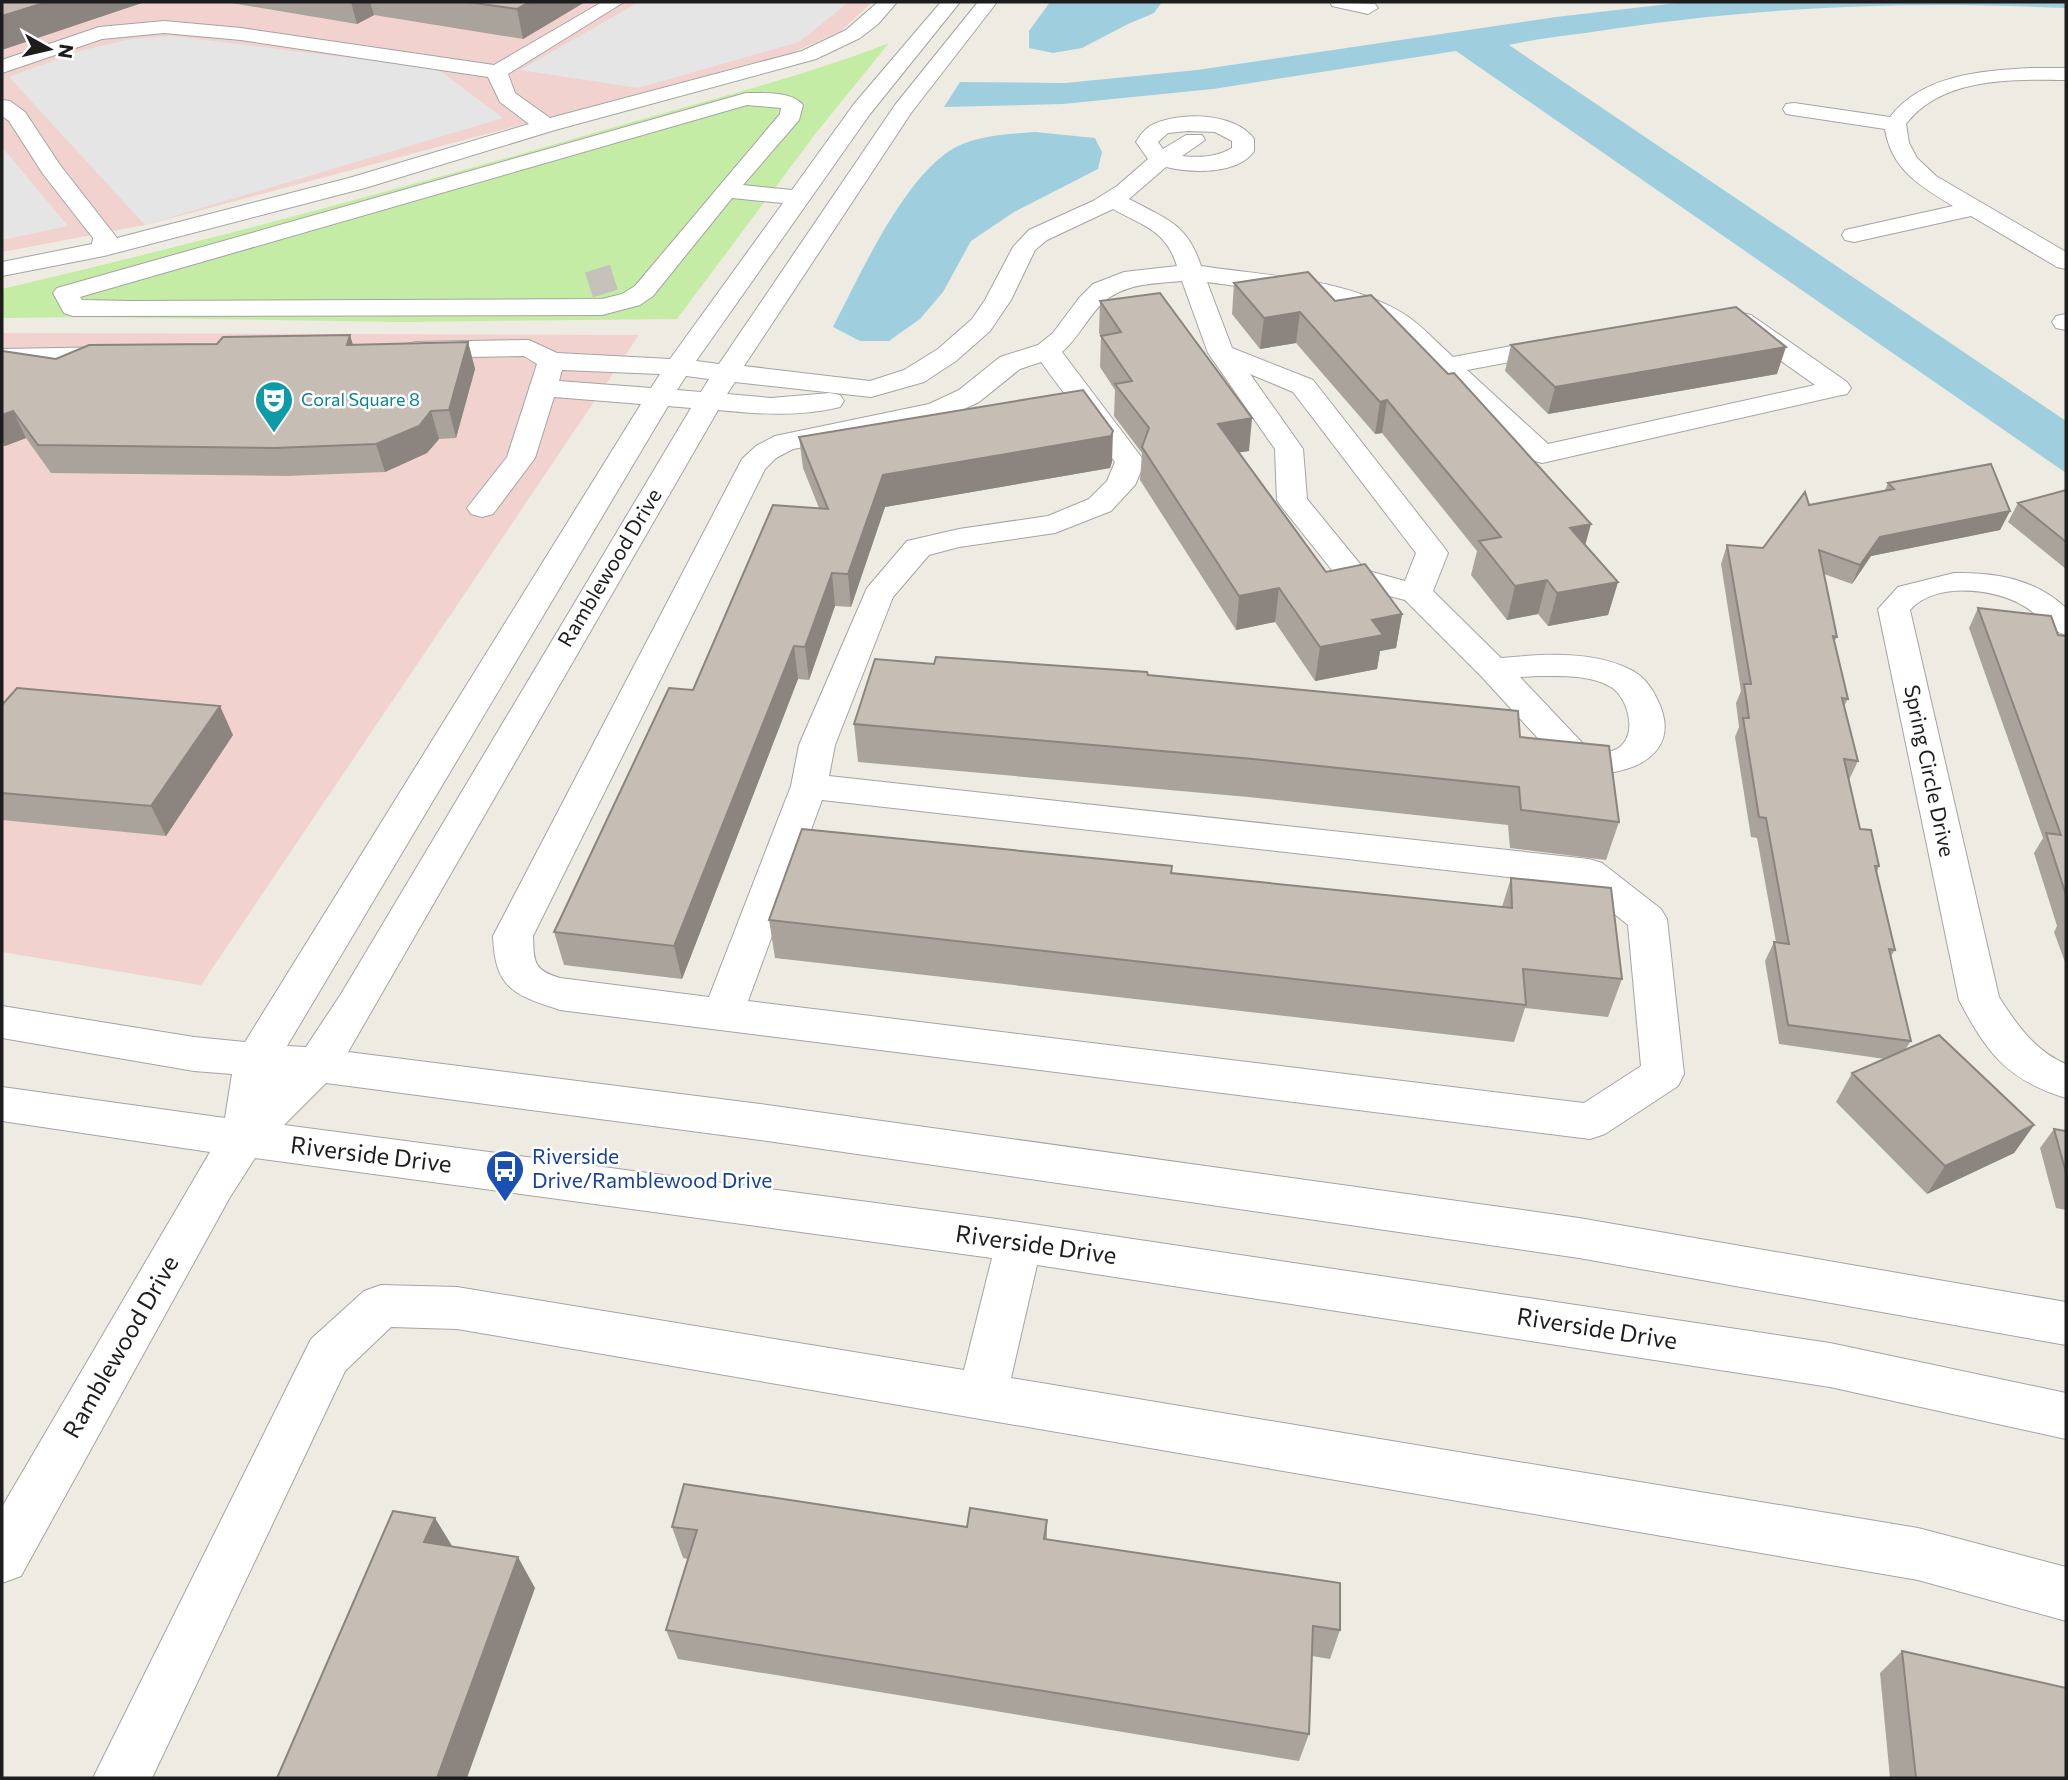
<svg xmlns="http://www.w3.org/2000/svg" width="2068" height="1780" font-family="Commissioner,sans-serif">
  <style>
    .commercial { fill: #f1d2cf }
    .grass { fill: #c5eca4 }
    .parking { fill: #e5e5e5 }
    .water { fill: #9fcfdf }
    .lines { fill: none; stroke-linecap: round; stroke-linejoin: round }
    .minor-tunnel { stroke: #c4c2bb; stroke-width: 26; stroke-dasharray: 26 13; stroke-linecap: butt }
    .minor-casing { stroke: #a4a4a4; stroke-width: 2 }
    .minor { fill: #fff; fill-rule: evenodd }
    .wall { fill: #aaa39c }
    .shaded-wall { fill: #8b847f }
    .building { fill: #c6bdb5; stroke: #8b847f; stroke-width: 2 }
    .labels { text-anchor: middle; stroke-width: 5; stroke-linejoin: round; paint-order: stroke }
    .far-culture-label { font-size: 18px; fill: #0d838f; stroke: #fff; text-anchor: start }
    .street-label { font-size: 21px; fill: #1d1d1d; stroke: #fff }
    .transit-label { font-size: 21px; fill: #164399; stroke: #fff; text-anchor: start }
    .near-street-label { font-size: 24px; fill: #1d1d1d; stroke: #fff }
  </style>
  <rect width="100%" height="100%" fill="#eeebe2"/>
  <path class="commercial" d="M2,2H872L841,31L794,52L145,225L2,252Z
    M2,333L639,335L201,985L2,952Z"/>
  <path class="grass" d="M889,43L816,133L677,319L402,322L88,317L2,318V289C207,241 409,187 611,128C704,101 799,78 889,43Z"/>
  <path class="parking" d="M639,2H849L799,42L638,88L520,70Z
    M172,36L351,58L431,64L503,118L145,225L9,77L79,51L131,39Z
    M2,147L68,226L2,240Z"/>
  <path class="water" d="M1050,2H1162L1154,13L1128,24L1082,48L1053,53L1029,48V31Z
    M1686,2H2066V8C1912,1 1772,6 1619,28C1583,34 1544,37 1509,45L2066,421V473L1456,51L1213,89L1063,104L944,107L960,82L1065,83L1197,70L1556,17Z
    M1035,132L1095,138L1102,152L1098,169L1014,212L971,241L943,292L920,319L889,341H860L833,327C860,275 905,174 956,147C980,135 1009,134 1035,132Z"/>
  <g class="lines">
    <path class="minor-tunnel" d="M589,285L617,276"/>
    <defs>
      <path id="minor" d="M602,2H624L508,74L515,93L550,118L802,51L846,30L878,2H897L878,24L860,38L816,59L555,130L365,188L104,256L2,276V262L92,244L93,238L43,174L9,121L2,116V100L10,101L25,112L60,165L117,238L349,178L529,124L500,102L488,77L241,40L164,33L102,39L2,73V60L99,27L164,21L241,28L494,65Z
        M941,2H960L870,114L696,361L719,364L895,105L978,2H997L911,113L744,366L870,381L904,370L938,349L972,319L985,300L1013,247L1029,230L1093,201L1117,186L1148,159L1136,142C1140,135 1144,130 1150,126C1177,111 1235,112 1254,139V151C1238,175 1191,173 1166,167L1129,199C1166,219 1187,223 1201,266C1268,276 1345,278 1404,314C1422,325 1437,343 1453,357L1559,337L1568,339L1572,345L1568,351L1467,370L1548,444L1815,385L1733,327L1729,321L1733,315L1742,313L1751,315L1847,382L1851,388L1847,394L1837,396L1542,463L1532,460L1389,327C1332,296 1270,291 1207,282L1232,348L1313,380L1443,546L1448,553L1433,591L1501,658C1543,654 1595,650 1633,671C1644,677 1652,688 1657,699C1689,761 1614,783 1567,770L1481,676L1405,600L1343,584L1281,506L1277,500L1275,449L1208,353L1182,281C1150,284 1118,283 1096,310C1084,324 1076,340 1062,352L1145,462L1135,485L1111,511L1055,533L959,547L929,555L893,597L835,745L829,776L1589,859L1602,863L1661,909L1667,919L1684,1074L1678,1086L1605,1134L1590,1139L560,1010C514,995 495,989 493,936L742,459L756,446L775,436L929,404L959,390L1000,357L1038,345L1053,333L1079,298L1093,284L1124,272L1177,266C1166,230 1143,226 1113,209L1047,240L1035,250L1011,300L990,331L956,361L924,382L871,397L735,382L727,394L771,398L830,393L840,395L844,401L840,407C800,417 758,414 718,410L348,1052L760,1104L1579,1218L2066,1302V1345L1579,1258L760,1140L326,1083L284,1125L1019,1222L1830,1343L2066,1393V1439L1830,1387L1037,1265L1011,1378L1918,1528L2066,1567V1621L1918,1580L457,1329L391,1327L345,1371L152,1778H93L311,1339L364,1291L381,1285L457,1287L964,1370L992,1258L255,1158L230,1197L21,1576L2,1583V1507L210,1152L2,1121V1087L225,1118L232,1074L194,1071L2,1038V1006L194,1037L245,1042L641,404L554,397L535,458L493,514L482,517L471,514L467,508L507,457L537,364L524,356L416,358L407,356L403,350L407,344L416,342L529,340L557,353L670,359L783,203L732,198L653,296L640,305L602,315L73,316L64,313L53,293L57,288L746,93C763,93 792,91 803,105L799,120L743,185L792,190L854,104ZM747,105L781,108L780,114L635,286L622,294L602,299L130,301L82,300L80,297ZM1188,131L1215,132L1232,141V148C1217,157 1199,158 1182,156L1205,140L1202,135H1186L1163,149L1158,142L1168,133ZM1041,362L1115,462L1107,481L1089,499L1048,516L959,529L907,541L867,588L799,745L791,786L709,997L560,978C533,970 534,962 533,936L765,469L776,458L793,449L878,433L949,416L979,402L1020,369ZM562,370L660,374L651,388L559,381ZM1250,374L1293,392L1416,553L1405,581L1365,570L1307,499L1303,449ZM686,376L709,379L701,392L677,390ZM668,406L691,408L341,994L306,1047L287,1046ZM1541,676C1564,676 1591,675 1611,687C1630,699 1640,742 1612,751C1605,752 1597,751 1590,751L1520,677ZM822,800L1579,885L1628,925L1641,1066L1584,1103L748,1001Z
        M1330,2L1375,4L1378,8L1368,14L1332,6Z
        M2030,68H2066V80C2013,79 1941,77 1906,124L1909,143L1917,158L1936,176L2066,252V269L2057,267L1971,216L1854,242L1845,240L1842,235L1845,230L1953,206C1921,187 1891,169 1885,129L1786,114L1783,109L1786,104L1794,103L1890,117C1922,75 1980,71 2030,68Z
        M2066,314V330L2056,328L2052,322L2056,316Z
        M118,347L127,349L131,355L127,361L2,365V349Z
        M1954,573C1995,572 2035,579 2066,608V635C2048,630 2039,614 2022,605C1993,588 1935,582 1910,610L1999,997C2016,1024 2036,1052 2066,1064V1098C2007,1080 1987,1053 1959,1000L1878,609L1898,587Z"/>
    </defs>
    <use href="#minor" class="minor-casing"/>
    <use href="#minor" class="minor"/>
  </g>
  <path class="wall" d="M225,2H585L523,39L374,15L357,24Z
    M1234,283L1335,301L1586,545L1618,582L1608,615L1548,626L1538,614L1507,620L1471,575L1477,551L1382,433L1375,434L1296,343L1260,349L1232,314Z
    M1100,301L1249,451L1239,452L1326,572L1402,614L1396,648L1380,651L1377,669L1315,681L1275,622L1236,630L1140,480L1142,453L1114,416L1115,390L1100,367L1101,336L1099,333Z
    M468,342L475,369L456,438L439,439L427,453L385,472L286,476L51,473L26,438L5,446H2V351L56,359L353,345Z
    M1511,345L1777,374L1548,414L1505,371Z
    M799,437L1112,462L1110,468L885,507L851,607L835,606L809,680L798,679L682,979L564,965L554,932L693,690L819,508L803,468Z
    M1888,483L2010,511L2000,530L1871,556L1852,584L1824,574L1837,637L1834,642L1848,699L1844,706L1858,761L1849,780L1860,829L1879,866L1877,872L1895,950L1891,956L1911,1041L1905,1050L2034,1125L2014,1153L1927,1194L1836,1102L1852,1073L1885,1059L1779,1044L1765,961L1774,942H1776L1757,838L1751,837L1735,737L1739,727L1736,703L1741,691L1721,564L1727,545L1763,548L1809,505L1885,490Z
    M2066,490V569L2008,522L2018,503Z
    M1978,608L2058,635L2066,636V965L2054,932L2057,926L2034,853L2043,838L1969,628Z
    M934,664L1148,675L1520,737L1619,822L1606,860L1510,848L1508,825L1248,797L858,762L854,724Z
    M2,705L233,735L166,836L2,820Z
    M1171,873L1502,907L1511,878L1622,979L1608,1017L1525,1008L1514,1042L775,958L769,920Z
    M2054,1129L2066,1131V1210L2056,1208L2040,1148Z
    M1047,1520V1539L1340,1630L1330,1659L1312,1656L1309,1734L1299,1761L678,1659L666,1630L688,1559L683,1558L672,1527H967Z
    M1902,1651L2066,1778H1890L1880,1673Z"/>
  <path class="shaded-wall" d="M47,2H145L2,50V16Z
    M351,2H370L374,15L357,24Z
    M530,2H585L523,39L517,9Z
    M1300,312L1296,343L1260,349L1264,318Z
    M350,335L358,361L347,345Z
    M468,342L475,369L456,438L449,410Z
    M1786,347L1777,374L1548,414L1555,387Z
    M1387,400L1382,433L1375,434L1380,402Z
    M13,411L26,438L5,446L2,439V415Z
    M431,411L439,439L427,453L385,472L376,444Z
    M1252,418L1249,451L1215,456L1218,424Z
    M1113,431L1112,462L1110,468L885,507L851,607L848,574L883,475Z
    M2010,511L2000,530L1871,556L1852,584L1860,565L1880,537Z
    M1591,524L1582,557L1570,528Z
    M832,573L835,606L809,680L805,647Z
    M1547,580L1538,614L1507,620L1515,586Z
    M1618,582L1608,615L1548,626L1557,593Z
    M1279,588L1275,622L1236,630L1239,596Z
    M1402,614L1396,648L1380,651L1377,669L1315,681L1320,647L1372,620Z
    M794,646L798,679L682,979L674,946Z
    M220,706L233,735L166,836L151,806Z
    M2034,1125L2014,1153L1927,1194L1945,1166Z
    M435,1518L454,1549L424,1542Z
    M518,1557L535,1588L467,1778H437Z"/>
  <path class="building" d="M2,2H47L2,16Z
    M468,2H530L517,9Z
    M1308,272L1335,301L1371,295L1448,374L1454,373L1591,524L1570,528L1618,582L1557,593L1547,580L1515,586L1479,541L1501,537L1387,400L1380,402L1300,312L1264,318L1234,283Z
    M1160,293L1252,418L1218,424L1326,572L1365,564L1402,614L1372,620L1383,635L1320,647L1279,588L1239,596L1142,447L1149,428L1115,384L1132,381L1101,336L1121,332L1100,301Z
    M1736,307L1786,347L1555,387L1511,345Z
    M350,335L347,345L468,342L449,410L431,411L419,426L376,444L275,448L38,445L13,411L2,415V351L56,359L89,345L217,344L223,337Z
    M1083,390L1113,431L1111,436L883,475L848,574L832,573L805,647L794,646L674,946L554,932L669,688L693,690L773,505L828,509L799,437Z
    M1991,464L2010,511L1880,537L1860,565L1819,550L1837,637L1833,636L1848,699L1842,698L1858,761L1844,759L1860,829L1871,830L1879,866H1875L1895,950L1889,949L1911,1041L1788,1025L1774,942L1789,944L1766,818L1759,817L1743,718H1749L1744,684H1751L1727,545L1763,548L1805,492L1809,505L1894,489L1888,483Z
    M2066,490V542L2018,503Z
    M1978,608L2051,616L2058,635L2066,636V895L2046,833L2061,835Z
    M936,657L1147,672L1148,675L1518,711L1520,737L1609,746L1619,822L1521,810L1519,787L1253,759L854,724L875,659L934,664Z
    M17,688L220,706L151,806L2,793V705Z
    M802,829L1172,866L1171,873L1512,908L1511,878L1611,888L1622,979L1523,969L1526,1005L769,920Z
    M1939,1035L2034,1125L1945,1166L1852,1073Z
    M2054,1129L2066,1131V1173Z
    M684,1484L967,1527L970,1508L1047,1520L1044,1539L1340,1583V1630L1313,1626L1309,1734L666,1630L697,1530L672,1527Z
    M393,1511L435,1518L424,1542L518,1557L437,1778H277Z
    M1902,1651L2066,1688V1778H1916Z"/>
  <defs>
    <symbol id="theatre-pin" viewBox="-11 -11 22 30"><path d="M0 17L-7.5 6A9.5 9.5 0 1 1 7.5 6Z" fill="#0f9aa8" stroke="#fff"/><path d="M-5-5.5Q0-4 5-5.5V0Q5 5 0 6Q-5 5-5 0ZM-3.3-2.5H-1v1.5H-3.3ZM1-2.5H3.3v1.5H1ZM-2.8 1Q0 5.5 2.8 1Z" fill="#fff"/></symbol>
    <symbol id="bus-pin" viewBox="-11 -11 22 30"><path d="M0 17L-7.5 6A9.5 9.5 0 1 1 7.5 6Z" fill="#1a4fb4" stroke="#fff"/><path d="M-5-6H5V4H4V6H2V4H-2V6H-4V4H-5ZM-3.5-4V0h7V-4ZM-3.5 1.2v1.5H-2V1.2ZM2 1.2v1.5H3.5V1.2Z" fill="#fff"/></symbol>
  </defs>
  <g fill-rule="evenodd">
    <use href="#theatre-pin" x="252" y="378" width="44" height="60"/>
    <use href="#bus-pin" x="483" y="1147" width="44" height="60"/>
  </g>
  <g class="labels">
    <g class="far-culture-label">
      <text x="301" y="406">Coral Square 8</text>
    </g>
    <g class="street-label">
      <text transform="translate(610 568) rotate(-59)" y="7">Ramblewood Drive</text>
      <text transform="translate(1929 771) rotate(78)" y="7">Spring Circle Drive</text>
    </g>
    <g class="transit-label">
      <text x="532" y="1164">Riverside<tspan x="532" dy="24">Drive/Ramblewood Drive</tspan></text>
    </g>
    <g class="near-street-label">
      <text transform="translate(371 1155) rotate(7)" y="8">Riverside Drive</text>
      <text transform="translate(1036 1245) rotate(8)" y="8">Riverside Drive</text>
      <text transform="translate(1597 1329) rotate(9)" y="8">Riverside Drive</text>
      <text transform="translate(121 1347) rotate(-60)" y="8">Ramblewood Drive</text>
    </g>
  </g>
  <rect width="2068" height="1780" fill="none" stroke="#1d1d1d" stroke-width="7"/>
  <g transform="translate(49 49) rotate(98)" stroke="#ffffff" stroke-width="5" paint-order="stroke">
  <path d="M0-5L12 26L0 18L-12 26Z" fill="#1d1d1d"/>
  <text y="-10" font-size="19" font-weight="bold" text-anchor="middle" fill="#1d1d1d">N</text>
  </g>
</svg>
